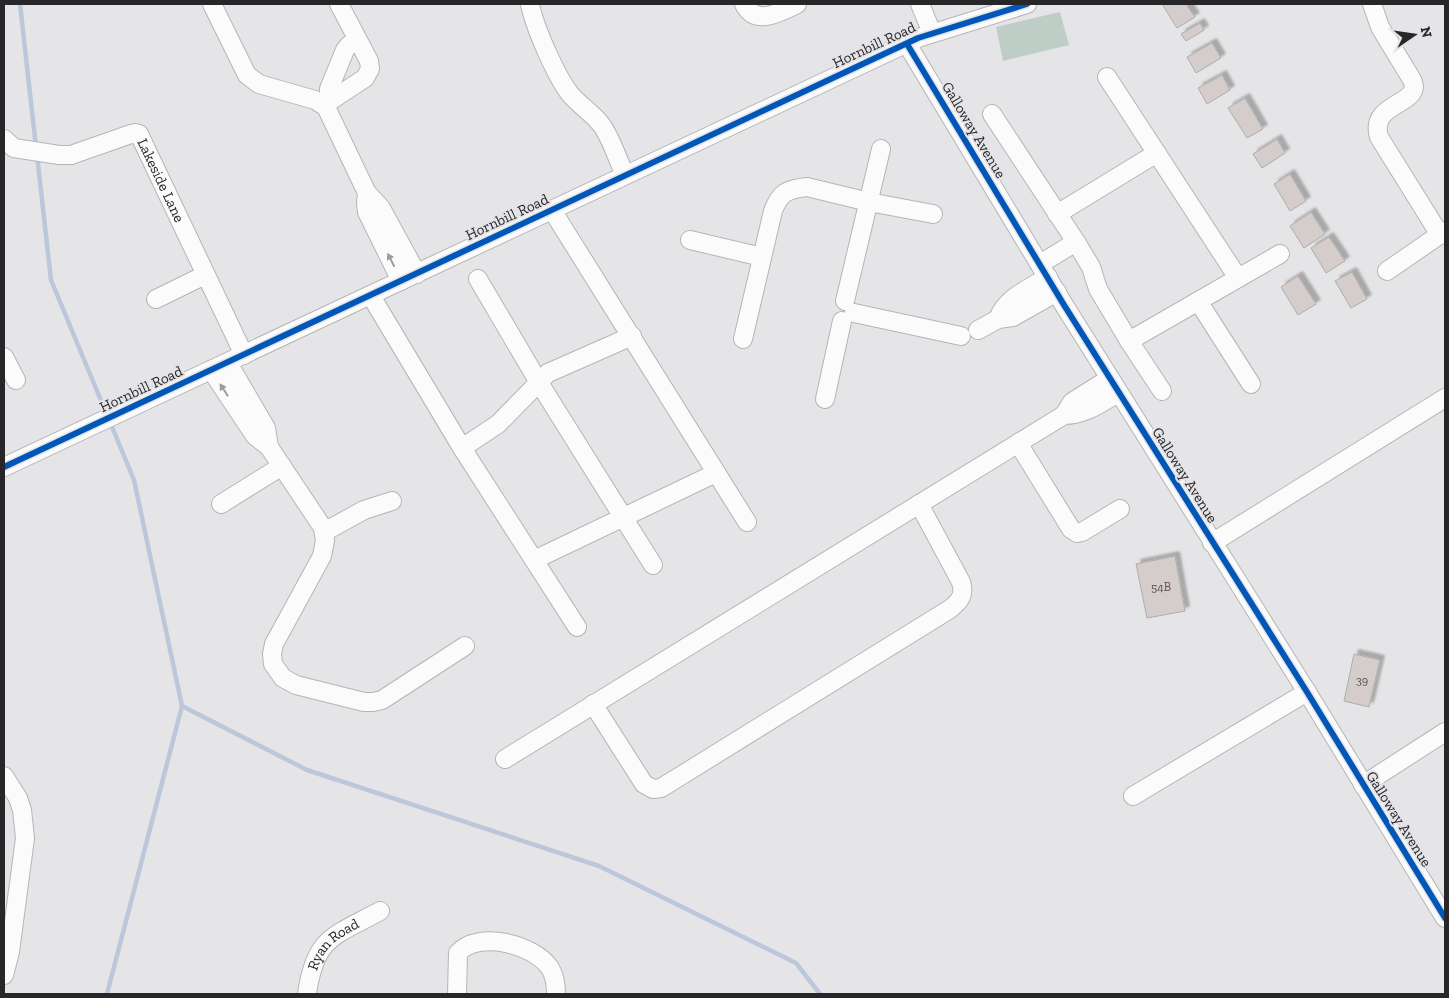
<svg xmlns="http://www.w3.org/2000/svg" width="1449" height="998" font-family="'Zilla Slab',serif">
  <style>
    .green { fill: #becec7 }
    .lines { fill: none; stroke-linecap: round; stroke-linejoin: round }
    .stream { stroke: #bbc7db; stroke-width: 4.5 }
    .building { fill: #d4cdcc; stroke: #adacad; filter: url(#shadow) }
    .minor-casing { stroke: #b5b5b7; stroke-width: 20 }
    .minor { stroke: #fbfbfb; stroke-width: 18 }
    .cycleway-casing { stroke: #e4e4e8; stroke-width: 9 }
    .cycleway { stroke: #0057b8; stroke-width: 6 }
    .oneway { fill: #9c9b9c }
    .labels { text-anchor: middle; stroke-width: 4; stroke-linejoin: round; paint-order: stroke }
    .number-label { font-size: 12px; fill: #525051 }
    .street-label { font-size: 15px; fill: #272628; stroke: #e4e4e8 }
  </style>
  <defs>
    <filter id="shadow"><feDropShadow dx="4.5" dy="-4.5" stdDeviation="1" flood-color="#0004"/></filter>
  </defs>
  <rect width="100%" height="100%" fill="#e5e5e7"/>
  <path class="green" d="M1060,12L1069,45L1003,61L996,27Z"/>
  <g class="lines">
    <path class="stream" d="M20,4L36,147
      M37,155L51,280L107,415
      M182,706L307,770L599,866L796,963L820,994
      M107,994L182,706L134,480L110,422"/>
  </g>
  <path class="building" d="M1162,4H1186L1195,17L1177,28Z
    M1200,23L1204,30L1186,41L1181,34Z
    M1212,43L1221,58L1196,73L1187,57Z
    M1222,75L1230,90L1207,104L1198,88Z
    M1245,98L1263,129L1247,138L1228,108Z
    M1277,139L1285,153L1262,168L1253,154Z
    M1290,174L1306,201L1290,211L1274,184Z
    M1311,212L1325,234L1304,248L1290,226Z
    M1329,237L1345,261L1326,273L1311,248Z
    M1352,272L1367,299L1351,308L1335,281Z
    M1298,276L1316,304L1298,315L1281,287Z
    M1175,556L1185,611L1147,618L1136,564Z
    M1354,654L1380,660L1369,707L1344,701Z"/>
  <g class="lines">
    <defs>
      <g id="minor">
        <path d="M212,4L247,75L259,84L315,100L326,107L367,193L381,208L417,274"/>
        <path d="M530,4C534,26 556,76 570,94C580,106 594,114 603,127C612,141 618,160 625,175"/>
        <path d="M744,4C756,27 780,12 797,4"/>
        <path d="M920,4L932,33"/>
        <path d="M1372,4L1380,27L1411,78C1427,106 1368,100 1379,137L1440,235"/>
        <path d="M907,44L1064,305L1307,692L1445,918"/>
        <path d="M1107,77L1238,278"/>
        <path d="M329,102V89L345,50L349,45L357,41"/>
        <path d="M324,105L365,78L370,69L369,61L339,4"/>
        <path d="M992,114L1076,242L1091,267L1098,289L1129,341L1162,391"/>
        <path id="s1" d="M4,139L14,148L59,155H71L131,134L135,133L139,134L244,355"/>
        <path d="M367,193L366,203L367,212L401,281"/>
        <path d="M552,210L747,522"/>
        <path d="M1057,214L1157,153"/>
        <path d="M690,240L762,257"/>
        <path d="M1040,264L1076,242"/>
        <path d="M1387,271L1445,231"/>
        <path d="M478,279L538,381L653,565"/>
        <path d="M371,296L462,448L577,627"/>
        <path d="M156,299L205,275"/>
        <path d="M845,301L881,149"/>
        <path d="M1198,301L1251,384"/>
        <path d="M854,313L961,336"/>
        <path d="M998,319C1005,298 1030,288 1048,277"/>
        <path d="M978,330L998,319L1013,317L1057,292"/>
        <path d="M743,339L773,211C780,192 788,189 807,187L869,202L933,214"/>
        <path d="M1129,341L1280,254"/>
        <path d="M4,357L16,380"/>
        <path d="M228,363L266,428L269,447"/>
        <path d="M211,370L255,436L269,447L323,528L325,541L322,556L274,644L272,654L273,664L283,678L296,685L364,702H373L382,700L465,646"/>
        <path d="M825,399L842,321"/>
        <path d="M1064,415L1072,402L1110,378"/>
        <path d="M1018,443L1071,529L1077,533L1082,532L1120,509"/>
        <path d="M462,448L498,424L548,373L632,336"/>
        <path d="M4,467L918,38L1027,4"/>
        <path d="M221,504L282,466"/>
        <path d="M324,532L364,510L392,501"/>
        <path d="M1212,543L1445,398"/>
        <path d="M534,560L716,473"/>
        <path d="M593,704L644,784L653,789L661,788L950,609C960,601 965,595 961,582L919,504"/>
        <path d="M505,759L1064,415C1085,415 1101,403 1118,393"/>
        <path d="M4,776L18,798L22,810L25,838L10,952L4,975"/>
        <path d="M1363,785L1445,732"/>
        <path d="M1133,796L1307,692"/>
        <path id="s2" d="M307,994C315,937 334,936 380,911"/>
        <path d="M457,994L458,953C478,930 534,944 550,968C555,976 556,985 556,994"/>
      </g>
    </defs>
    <use href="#minor" class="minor-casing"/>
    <use href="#minor" class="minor"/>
    <defs>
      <path id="cycleway" d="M907,44L1064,305L1307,692L1445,918
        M4,467L918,38L1027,4"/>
    </defs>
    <use href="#cycleway" class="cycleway-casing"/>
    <use href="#cycleway" class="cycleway"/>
  </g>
  <defs><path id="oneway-solid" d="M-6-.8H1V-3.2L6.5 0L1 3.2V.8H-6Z" transform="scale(1.25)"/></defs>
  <g class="oneway">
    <use href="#oneway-solid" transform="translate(391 260) rotate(-117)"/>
    <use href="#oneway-solid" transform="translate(224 390) rotate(-123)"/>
  </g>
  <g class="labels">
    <g class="number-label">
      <text x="1161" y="591">54B</text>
      <text x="1362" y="684">39</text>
    </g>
    <g class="street-label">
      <text transform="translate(874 45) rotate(-25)" y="5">Hornbill Road</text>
      <text transform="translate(974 130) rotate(59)" y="5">Galloway Avenue</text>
      <text dy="5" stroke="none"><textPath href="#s1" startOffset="194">Lakeside Lane</textPath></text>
      <text transform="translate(507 217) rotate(-25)" y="5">Hornbill Road</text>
      <text transform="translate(141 389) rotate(-25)" y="5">Hornbill Road</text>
      <text transform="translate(1185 475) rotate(58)" y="5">Galloway Avenue</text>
      <text transform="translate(1399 819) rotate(58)" y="5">Galloway Avenue</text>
      <text dy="5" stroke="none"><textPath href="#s2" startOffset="59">Ryan Road</textPath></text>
    </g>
  </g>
  <rect width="1449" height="998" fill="none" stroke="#272628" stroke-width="10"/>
  <g transform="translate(1414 35) rotate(77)" stroke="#e4e4e8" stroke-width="4" paint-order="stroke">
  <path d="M0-4L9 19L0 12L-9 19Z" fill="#272628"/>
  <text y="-8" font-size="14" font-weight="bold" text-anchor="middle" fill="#272628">N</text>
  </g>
</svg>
